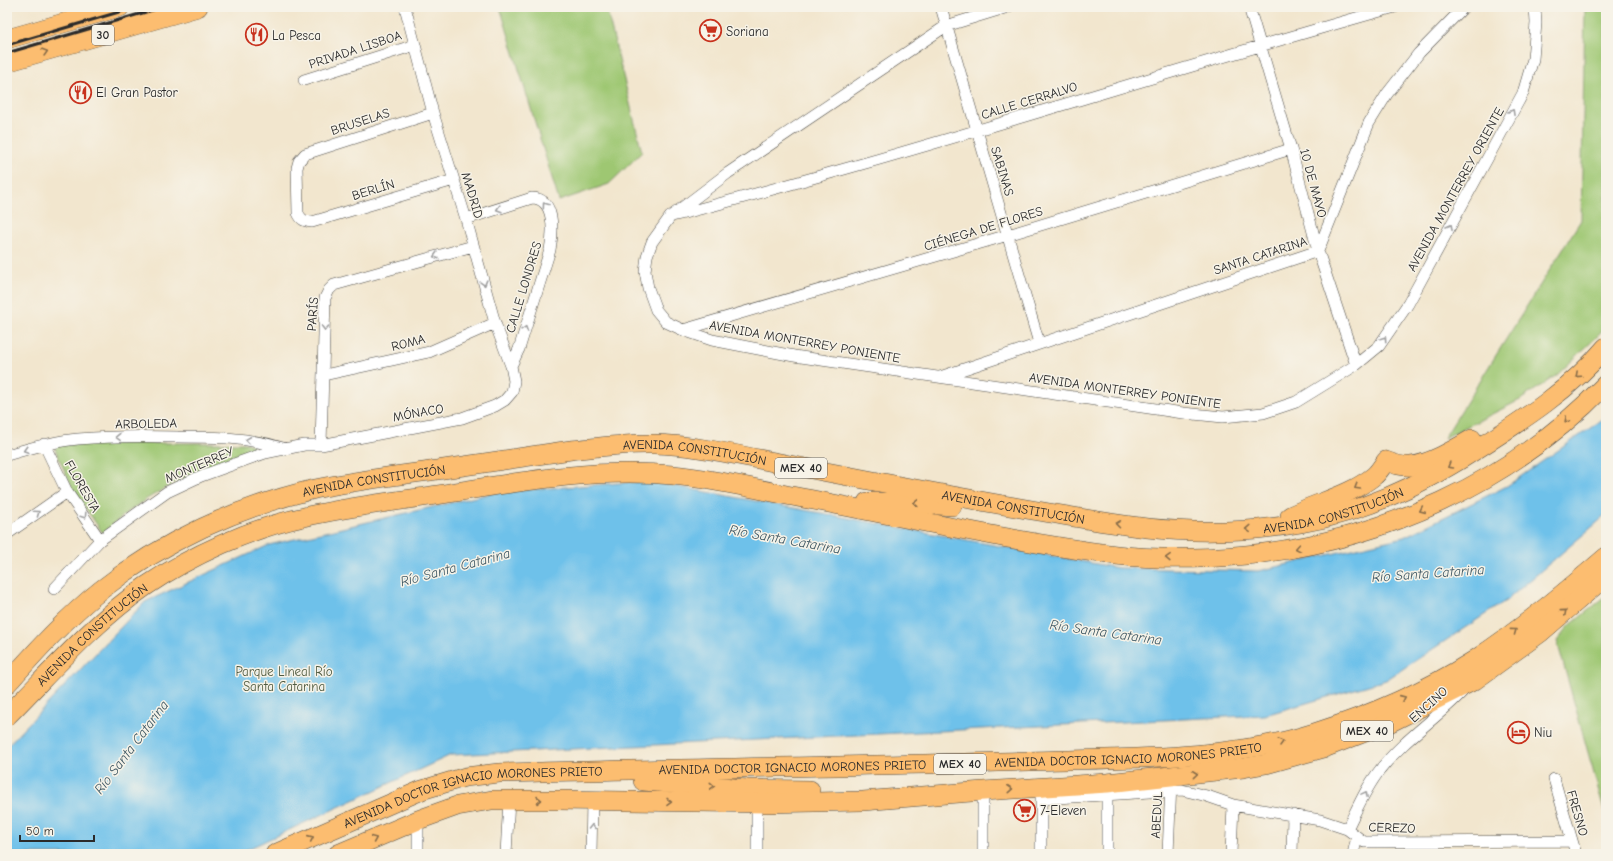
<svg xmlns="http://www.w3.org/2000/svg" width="1613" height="861" font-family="'Comic Neue',sans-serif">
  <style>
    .green { fill: #9ec772; stroke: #64794e }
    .water { fill: #6ec1ea; stroke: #4c768a }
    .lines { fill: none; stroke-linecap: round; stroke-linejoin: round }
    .minor-casing { stroke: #494743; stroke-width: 12 }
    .trunk-casing { stroke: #494743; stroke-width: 20 }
    .minor { stroke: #fff; stroke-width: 11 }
    .trunk { stroke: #fcbd6f; stroke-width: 19 }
    .rail { stroke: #2b2b2b; stroke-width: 3 }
    .oneway { stroke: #896d4a }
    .oneway2 { stroke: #a0a0a0 }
    .labels { text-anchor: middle; stroke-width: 3; stroke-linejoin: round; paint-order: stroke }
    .shield { fill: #f7f3e8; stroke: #686764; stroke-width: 1 }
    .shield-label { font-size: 12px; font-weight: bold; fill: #2b2b2b }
    .poi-label { font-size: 13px; fill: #2b2b2b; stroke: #f7f3e8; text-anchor: start }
    .street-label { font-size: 13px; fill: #2b2b2b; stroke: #f7f3e8 }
    .park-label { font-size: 13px; fill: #4e5a40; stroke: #f7f3e8 }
    .water-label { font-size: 14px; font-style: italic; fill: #3f5864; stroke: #f7f3e8 }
  </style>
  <rect width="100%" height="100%" fill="#f7f3e8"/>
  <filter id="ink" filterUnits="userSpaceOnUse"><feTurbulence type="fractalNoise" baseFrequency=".025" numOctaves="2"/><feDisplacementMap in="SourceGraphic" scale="8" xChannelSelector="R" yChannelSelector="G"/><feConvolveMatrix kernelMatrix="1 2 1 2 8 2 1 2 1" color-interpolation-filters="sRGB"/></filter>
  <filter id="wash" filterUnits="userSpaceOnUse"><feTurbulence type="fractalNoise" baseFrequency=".012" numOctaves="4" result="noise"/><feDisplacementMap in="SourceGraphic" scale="16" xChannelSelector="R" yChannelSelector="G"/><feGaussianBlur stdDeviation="0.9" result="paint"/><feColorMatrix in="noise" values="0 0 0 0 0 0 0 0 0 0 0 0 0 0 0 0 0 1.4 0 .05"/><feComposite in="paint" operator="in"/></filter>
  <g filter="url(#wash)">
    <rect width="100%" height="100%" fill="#f2e6ce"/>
    <path class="green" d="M500,7H606L642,152L609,184L559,201Z
      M1585,7H1606V328L1557,375L1520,400L1444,438L1581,220Z
      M100,443H246L253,445V448C200,471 146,491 105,532H102L73,490L55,449L57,445Z
      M1606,596V817L1557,641L1569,626Z"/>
    <path class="water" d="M1606,414V515L1507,600L1386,680L1265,715L451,755L237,854H7V746L145,602L269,545L497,492L647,481L1118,568L1259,571L1404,537L1507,486L1599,422Z"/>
  </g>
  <g filter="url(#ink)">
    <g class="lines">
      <defs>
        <path id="minor" d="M941,7L1039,343
          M1008,7L946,26L728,173L670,217L652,242L647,256L645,271L648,288L656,310L666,322L683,330L712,340L794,356L1183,413L1223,417L1263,413L1296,402L1356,365L1379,346L1408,304L1523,93L1533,59L1536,23L1535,7
          M1249,7L1291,149L1318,251L1356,365
          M304,80L415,45
          M433,113L305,154L299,161L297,168L298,213C301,220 304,221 312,222L454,180
          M672,216C736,200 799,182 862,164C1040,113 1216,57 1395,7
          M466,219L532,198C556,198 553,234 550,250L519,349L511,366
          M683,330L1008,235L1291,149
          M324,375L429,352L495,323
          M940,377L1318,251L1369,123L1387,94L1419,53L1464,7
          M44,444L67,492L100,540
          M321,445L325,298L329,290L334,285L473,246
          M7,455C30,448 54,441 78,439C111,436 145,436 178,437C217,437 246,437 283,448
          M7,534L67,492
          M54,589L100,540L167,492L201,476L265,453L304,445H321L462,418L495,406L505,400L512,392L514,381L511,366L495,323L466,219L433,113L405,7
          M1554,779L1576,854
          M983,791V854
          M1041,794V854
          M1041,799L1182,790L1207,796L1233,805L1320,820L1347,829L1364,842L1572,841
          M418,820V854
          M1347,829C1357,809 1366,787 1380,770C1403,740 1436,719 1462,692
          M506,854L509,799
          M591,854L592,801
          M757,854V803
          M1107,854V787
          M1168,854L1171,783
          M1231,854L1233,805
          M1292,854L1293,815
          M1353,854L1357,837"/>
        <g id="trunk">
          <path d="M7,39L120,7"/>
          <path d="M7,62L198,7"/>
          <path d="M867,502L911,503L952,506"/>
          <path d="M1290,516C1318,502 1349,496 1374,476C1379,472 1382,466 1386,461C1394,464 1402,467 1411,466C1430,464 1455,449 1472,439"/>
          <path id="s1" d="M7,684C37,650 66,618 101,590C163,541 238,507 315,489C353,481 392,476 430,471C477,464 524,457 571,450C599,447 626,443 654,444C702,445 758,460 806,468C883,483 961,498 1038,511C1074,517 1111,524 1147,528C1196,533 1252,532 1301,523C1365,512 1423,484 1477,449C1523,420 1571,389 1606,347"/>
          <path id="s2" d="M7,716C51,672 94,622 146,586C190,556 251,528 304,517C351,506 401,501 449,493C523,481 598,468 673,475C713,479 753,488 792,496C900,516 1007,541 1116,555C1159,560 1203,559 1246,555C1382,541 1511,483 1606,384"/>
          <path d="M643,781L748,789L810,790"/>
          <path id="s3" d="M275,854L422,790L465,777L499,773C676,768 853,767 1030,761C1121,758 1226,761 1314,733C1368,716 1424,692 1473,661C1520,630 1563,594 1606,557"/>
          <path d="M338,854L418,820L457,806L492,800H557L766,803L863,801L983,791L1107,783L1243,768L1266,764L1327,747L1389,723L1475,680L1540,633L1606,576"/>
        </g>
      </defs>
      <use href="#minor" class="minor-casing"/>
      <use href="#trunk" class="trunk-casing"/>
      <use href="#minor" class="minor"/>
      <use href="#trunk" class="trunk"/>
      <path class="rail" d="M7,45L136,7
        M7,53L163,7"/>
    </g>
    <defs><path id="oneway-chevron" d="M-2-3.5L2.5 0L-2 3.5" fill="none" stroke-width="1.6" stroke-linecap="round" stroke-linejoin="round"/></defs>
    <g class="oneway">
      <use href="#oneway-chevron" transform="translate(45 52) rotate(-16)"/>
      <use href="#oneway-chevron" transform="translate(1578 375) rotate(138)"/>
      <use href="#oneway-chevron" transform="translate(1567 420) rotate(139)"/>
      <use href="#oneway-chevron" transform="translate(1450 466) rotate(149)"/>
      <use href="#oneway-chevron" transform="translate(1357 487) rotate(149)"/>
      <use href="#oneway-chevron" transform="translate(916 503) rotate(-176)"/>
      <use href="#oneway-chevron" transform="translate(1422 510) rotate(156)"/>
      <use href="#oneway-chevron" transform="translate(1118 524) rotate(-172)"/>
      <use href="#oneway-chevron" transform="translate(1248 529) rotate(177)"/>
      <use href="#oneway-chevron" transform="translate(1298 548) rotate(170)"/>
      <use href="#oneway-chevron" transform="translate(1168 558) rotate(-178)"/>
      <use href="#oneway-chevron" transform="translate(1564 612) rotate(-41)"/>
      <use href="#oneway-chevron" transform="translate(1514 631) rotate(-36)"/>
      <use href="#oneway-chevron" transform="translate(1403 698) rotate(-24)"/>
      <use href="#oneway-chevron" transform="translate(1281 742) rotate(-15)"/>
      <use href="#oneway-chevron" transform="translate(1195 774) rotate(-6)"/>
      <use href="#oneway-chevron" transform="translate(712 786) rotate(4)"/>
      <use href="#oneway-chevron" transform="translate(1010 789) rotate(-4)"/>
      <use href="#oneway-chevron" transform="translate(539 800)"/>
      <use href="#oneway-chevron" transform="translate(669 802) rotate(1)"/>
      <use href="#oneway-chevron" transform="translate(311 838) rotate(-24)"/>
      <use href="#oneway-chevron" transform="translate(374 839) rotate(-23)"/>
    </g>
    <g class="oneway2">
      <use href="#oneway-chevron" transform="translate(1512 112) rotate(-61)"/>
      <use href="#oneway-chevron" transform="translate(545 205) rotate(-126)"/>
      <use href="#oneway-chevron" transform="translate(499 209) rotate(163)"/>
      <use href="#oneway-chevron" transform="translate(1450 227) rotate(-61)"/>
      <use href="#oneway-chevron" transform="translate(436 256) rotate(164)"/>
      <use href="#oneway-chevron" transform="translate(484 283) rotate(74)"/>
      <use href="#oneway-chevron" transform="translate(325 328) rotate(91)"/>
      <use href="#oneway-chevron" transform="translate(525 329) rotate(-72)"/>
      <use href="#oneway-chevron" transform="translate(1384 339) rotate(-56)"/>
      <use href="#oneway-chevron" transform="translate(118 437) rotate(178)"/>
      <use href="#oneway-chevron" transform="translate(248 440) rotate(-172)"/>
      <use href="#oneway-chevron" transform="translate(26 450) rotate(164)"/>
      <use href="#oneway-chevron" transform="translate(37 513) rotate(-35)"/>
      <use href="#oneway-chevron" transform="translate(84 516) rotate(56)"/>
      <use href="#oneway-chevron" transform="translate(1365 794) rotate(-62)"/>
      <use href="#oneway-chevron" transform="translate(592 827) rotate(-89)"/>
    </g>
  </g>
  <defs>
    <symbol id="supermarket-ring" viewBox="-11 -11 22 22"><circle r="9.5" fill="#f7f3e8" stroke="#c8321e" stroke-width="1.5"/><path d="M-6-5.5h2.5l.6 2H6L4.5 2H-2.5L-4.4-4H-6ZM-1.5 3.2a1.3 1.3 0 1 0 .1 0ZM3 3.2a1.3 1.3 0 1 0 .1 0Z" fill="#c8321e"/></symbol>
    <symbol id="restaurant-ring" viewBox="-11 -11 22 22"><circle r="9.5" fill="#f7f3e8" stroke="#c8321e" stroke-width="1.5"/><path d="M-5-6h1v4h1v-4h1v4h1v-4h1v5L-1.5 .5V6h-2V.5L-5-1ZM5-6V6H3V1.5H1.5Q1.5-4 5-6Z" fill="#c8321e"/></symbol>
    <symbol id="hotel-ring" viewBox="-11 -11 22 22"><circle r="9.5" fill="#f7f3e8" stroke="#c8321e" stroke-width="1.5"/><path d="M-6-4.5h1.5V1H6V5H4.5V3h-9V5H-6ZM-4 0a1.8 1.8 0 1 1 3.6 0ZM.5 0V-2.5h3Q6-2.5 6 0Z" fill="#c8321e"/></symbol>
  </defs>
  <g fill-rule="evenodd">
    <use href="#supermarket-ring" x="698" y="18" width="25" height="25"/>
    <use href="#restaurant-ring" x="244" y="22" width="25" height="25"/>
    <use href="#restaurant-ring" x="68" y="80" width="25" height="25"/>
    <use href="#hotel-ring" x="1506" y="720" width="25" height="25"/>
    <use href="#supermarket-ring" x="1012" y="798" width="25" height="25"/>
  </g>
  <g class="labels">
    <g class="shield">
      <rect x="92" y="25" width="22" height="20" rx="3"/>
      <rect x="775" y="458" width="52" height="20" rx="3"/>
      <rect x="1341" y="721" width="52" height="20" rx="3"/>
      <rect x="934" y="754" width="52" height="20" rx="3"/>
    </g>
    <g class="shield-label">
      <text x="103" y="39">30</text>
      <text x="801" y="472">MEX 40</text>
      <text x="1367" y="735">MEX 40</text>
      <text x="960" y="768">MEX 40</text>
    </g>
    <g class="poi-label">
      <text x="726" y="36">Soriana</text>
      <text x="272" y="40">La Pesca</text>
      <text x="96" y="97">El Gran Pastor</text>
      <text x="1534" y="737">Niu</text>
      <text x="1040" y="815">7-Eleven</text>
    </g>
    <g class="street-label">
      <text transform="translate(355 49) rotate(-18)" y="5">PRIVADA LISBOA</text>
      <text transform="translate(1029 100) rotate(-17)" y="5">CALLE CERRALVO</text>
      <text transform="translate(360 121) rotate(-18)" y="5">BRUSELAS</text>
      <text transform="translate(1003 171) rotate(73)" y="5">SABINAS</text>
      <text transform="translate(1314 183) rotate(75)" y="5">10 DE MAYO</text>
      <text transform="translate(373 189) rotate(-17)" y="5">BERLÍN</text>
      <text transform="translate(1455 189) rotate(-61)" y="5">AVENIDA MONTERREY ORIENTE</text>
      <text transform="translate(473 195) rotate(73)" y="5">MADRID</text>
      <text transform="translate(983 228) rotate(-17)" y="5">CIÉNEGA DE FLORES</text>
      <text transform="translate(1260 255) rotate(-18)" y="5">SANTA CATARINA</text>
      <text transform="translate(523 287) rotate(-73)" y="5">CALLE LONDRES</text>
      <text transform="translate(312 314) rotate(-86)" y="5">PARÍS</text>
      <text transform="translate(805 341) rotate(10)" y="5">AVENIDA MONTERREY PONIENTE</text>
      <text transform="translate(408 342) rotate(-14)" y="5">ROMA</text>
      <text transform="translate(1125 390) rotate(8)" y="5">AVENIDA MONTERREY PONIENTE</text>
      <text transform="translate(418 412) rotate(-10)" y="5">MÓNACO</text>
      <text transform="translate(146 423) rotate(-1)" y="5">ARBOLEDA</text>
      <text dy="5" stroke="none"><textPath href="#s1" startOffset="755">AVENIDA CONSTITUCIÓN</textPath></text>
      <text transform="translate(199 464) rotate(-23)" y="5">MONTERREY</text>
      <text dy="5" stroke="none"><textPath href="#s1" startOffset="431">AVENIDA CONSTITUCIÓN</textPath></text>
      <text transform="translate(83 486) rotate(60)" y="5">FLORESTA</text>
      <text dy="5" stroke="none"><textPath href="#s1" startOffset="1079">AVENIDA CONSTITUCIÓN</textPath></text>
      <text dy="5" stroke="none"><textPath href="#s1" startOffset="1403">AVENIDA CONSTITUCIÓN</textPath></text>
      <text dy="5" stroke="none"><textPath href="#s2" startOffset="118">AVENIDA CONSTITUCIÓN</textPath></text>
      <text transform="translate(1428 704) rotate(-42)" y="5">ENCINO</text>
      <text dy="5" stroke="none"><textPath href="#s3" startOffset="869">AVENIDA DOCTOR IGNACIO MORONES PRIETO</textPath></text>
      <text dy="5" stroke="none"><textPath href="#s3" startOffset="533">AVENIDA DOCTOR IGNACIO MORONES PRIETO</textPath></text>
      <text dy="5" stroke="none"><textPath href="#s3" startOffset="209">AVENIDA DOCTOR IGNACIO MORONES PRIETO</textPath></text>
      <text transform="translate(1578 813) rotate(74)" y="5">FRESNO</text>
      <text transform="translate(1156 815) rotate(-87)" y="5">ABEDUL</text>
      <text transform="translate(1392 827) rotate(2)" y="5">CEREZO</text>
    </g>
    <g class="park-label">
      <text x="284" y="676">Parque Lineal Río<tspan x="284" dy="15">Santa Catarina</tspan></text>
    </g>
    <g class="water-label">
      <text transform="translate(785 539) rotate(10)" y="5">Río Santa Catarina</text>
      <text transform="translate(455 567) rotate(-15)" y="5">Río Santa Catarina</text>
      <text transform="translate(1428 573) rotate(-4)" y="5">Río Santa Catarina</text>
      <text transform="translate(1106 632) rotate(8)" y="5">Río Santa Catarina</text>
      <text transform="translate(131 747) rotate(-53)" y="5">Río Santa Catarina</text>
    </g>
  </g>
  <rect width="1613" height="861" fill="none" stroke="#f7f3e8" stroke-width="24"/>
  <path d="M20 835v6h74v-6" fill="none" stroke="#2b2b2b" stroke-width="2"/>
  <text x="26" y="835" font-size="12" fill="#2b2b2b" stroke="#f7f3e8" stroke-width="3" paint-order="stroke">50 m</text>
</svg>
